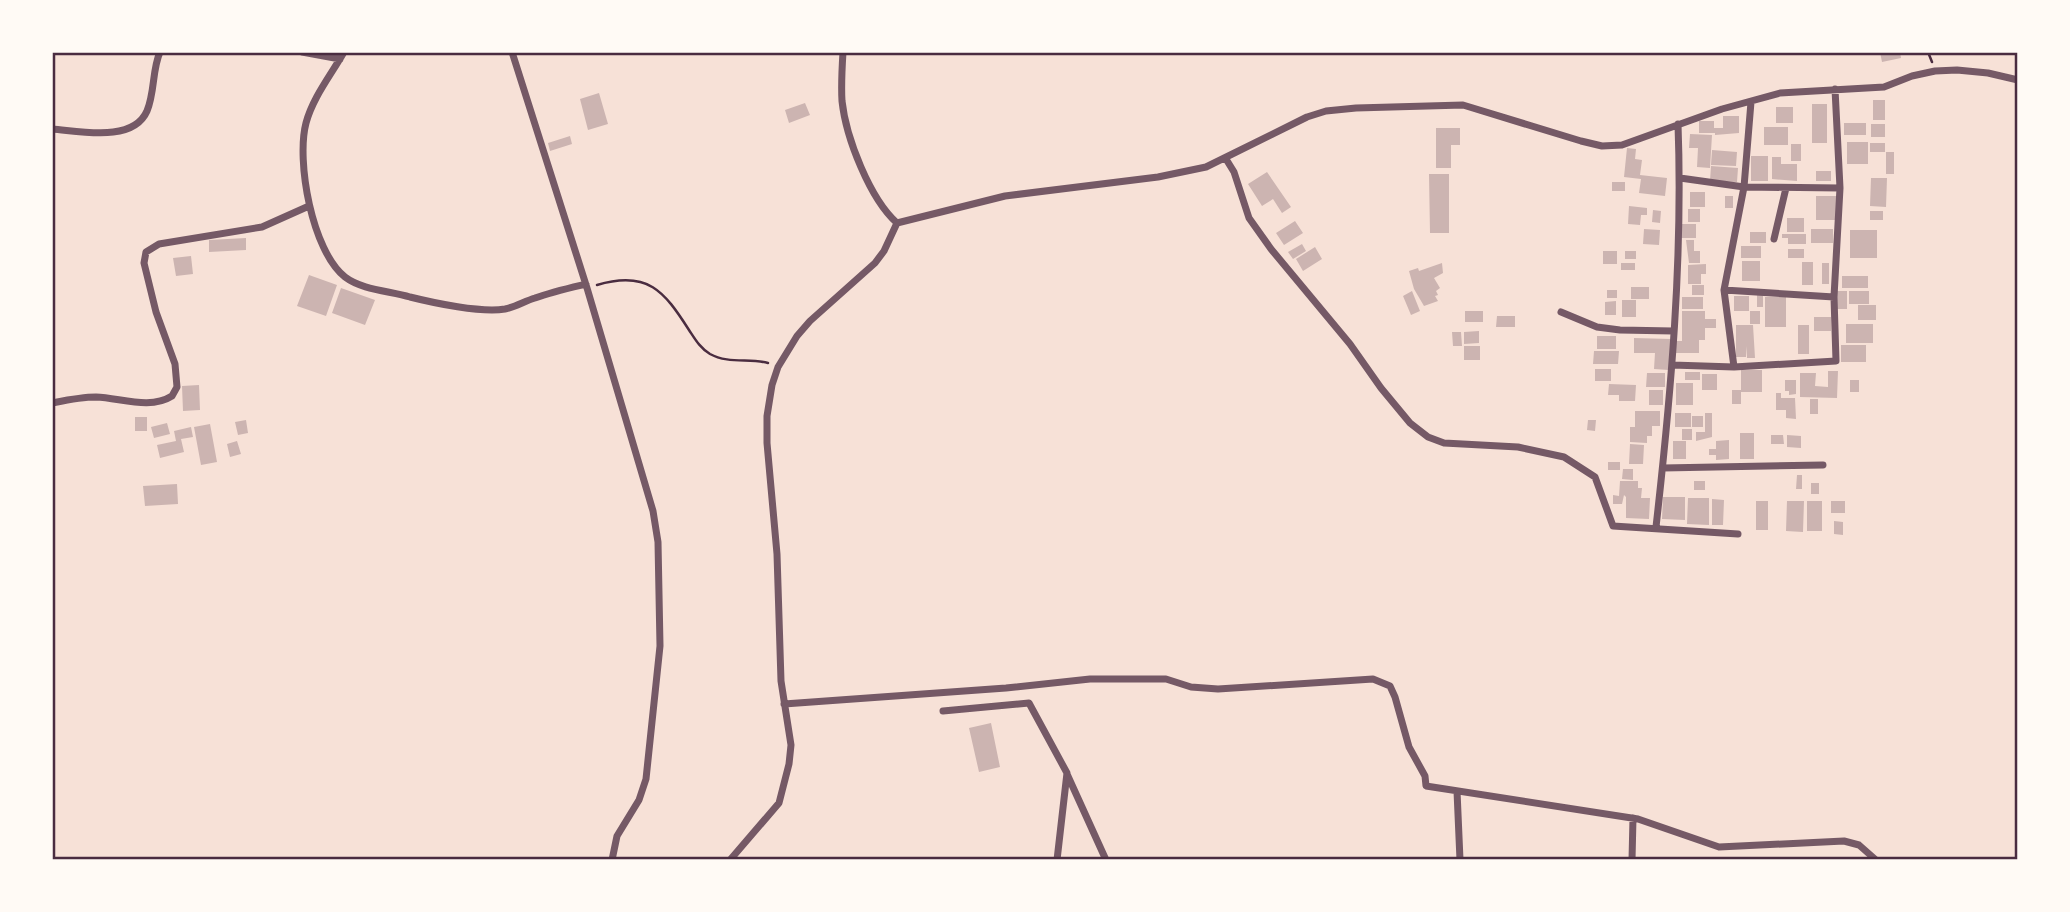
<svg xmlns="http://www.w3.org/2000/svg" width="2070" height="912" font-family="'Space Grotesk',sans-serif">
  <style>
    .building { fill: #ccb4b1 }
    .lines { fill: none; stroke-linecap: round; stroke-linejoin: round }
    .path { stroke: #4a2c40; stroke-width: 2.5 }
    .minor { stroke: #755966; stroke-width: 7 }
    .neatline { fill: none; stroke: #4a2c40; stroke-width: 2.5 }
  </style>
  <rect width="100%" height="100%" fill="#f7e1d7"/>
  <path class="building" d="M1880,52H1900L1901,58L1882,62Z
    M599,93L608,124L588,130L580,99Z
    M1873,100H1885V120H1873Z
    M805,103L810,115L789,123L785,110Z
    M1812,104H1827V143H1812Z
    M1776,107H1793V123H1776Z
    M1723,116H1739V133L1715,135V133H1699V121H1714V128H1723Z
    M1844,123H1866V135H1844Z
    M1871,124H1885V137H1871Z
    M1764,127H1788V145H1764Z
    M1436,128H1460V145H1451V168H1436Z
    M1690,134L1712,135L1710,168L1697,167L1698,148H1689Z
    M570,136L572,144L550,151L548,143Z
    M1847,142H1868V164H1847Z
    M1870,143H1885V152H1870Z
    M1791,144H1801V161H1791Z
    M1627,148L1636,149L1635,159L1642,160L1640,175L1667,178L1665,196L1639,193L1641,179L1624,177Z
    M1712,150L1737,152L1736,166L1711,165Z
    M1886,152H1894V174H1886Z
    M1751,156H1768V181H1751Z
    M1772,157H1781V164H1797V181L1772,179Z
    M1711,166L1738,168L1737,182L1710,181Z
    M1816,171H1831V181H1816Z
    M1267,172L1291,207L1282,213L1273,199L1262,206L1248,184Z
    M1429,174H1449V233H1430Z
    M1871,178H1887L1886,207L1870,206Z
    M1612,182H1625V191H1612Z
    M1690,192H1705V207H1690Z
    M1725,196H1733V208H1725Z
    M1816,196H1837V220H1816Z
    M1629,206L1647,208V215H1641L1640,225L1628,224Z
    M1688,209H1700V222H1688Z
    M1653,210L1661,211L1660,223L1652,222Z
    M1870,211H1883V220H1870Z
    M1787,218H1804V232H1787Z
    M1295,221L1303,233L1284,245L1276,233Z
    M1681,224H1696V238H1681Z
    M1644,229L1660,230L1659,245L1643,244Z
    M1811,229H1833V243H1811Z
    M1850,230H1877V258H1850Z
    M1750,232H1766V243H1750Z
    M1782,234H1806V244H1788V238H1782Z
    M246,238V250L209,252V240Z
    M1686,240H1694V251H1700V263H1689Z
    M1302,244L1306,251L1293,259L1288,252Z
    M1741,246H1761V258H1741Z
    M1315,247L1322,259L1303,271L1296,259Z
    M1788,249H1804V258H1788Z
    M1603,251H1617V264H1603Z
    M1625,251H1636V259H1625Z
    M191,256L193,274L176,276L173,258Z
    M1742,261H1760V281H1742Z
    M1802,262H1813V285H1802Z
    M1442,263L1443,273L1434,278L1440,288L1436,291L1438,295L1435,296L1438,301L1424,306L1414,289L1409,271L1418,268L1419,271Z
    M1621,263H1635V270H1621Z
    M1822,263H1829V284H1822Z
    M1706,264V274H1701V284H1688V265Z
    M309,275L337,285L326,316L297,306Z
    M1842,276H1868V288H1842Z
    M1692,285H1704V295H1692Z
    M1631,287H1649V299H1631Z
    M341,288L375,300L365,325L332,313Z
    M1607,290H1617V298H1607Z
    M1412,291L1420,311L1411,315L1403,296Z
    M1837,291H1847V309H1837Z
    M1849,291H1869V304H1849Z
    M1757,295H1763V307H1757Z
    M1734,296H1749V311H1734Z
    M1682,297H1703V309H1682Z
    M1765,297H1786V327H1765Z
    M1622,300H1636V317H1622Z
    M1616,301V315H1605V302Z
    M1858,305H1876V320H1858Z
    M1465,311H1483V322H1465Z
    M1682,311H1705V319H1716V328H1705V340H1699V353H1675V341H1682Z
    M1750,311H1760V324H1750Z
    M1497,316H1515V327H1496Z
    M1814,317H1831V331H1814Z
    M1846,324H1873V343H1846Z
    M1736,325H1753L1755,358H1747V346L1746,357H1736Z
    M1798,325H1809V354H1798Z
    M1479,331V343L1464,344V332Z
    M1452,332H1461L1462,346H1453Z
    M1597,336H1616V349H1597Z
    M1634,338L1671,339L1669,370L1654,369L1655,353H1634Z
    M1841,345H1866V362H1841Z
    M1464,346H1480V360H1464Z
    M1594,351H1619L1618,364H1593Z
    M1595,369H1611V381H1595Z
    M1741,370H1762V392H1741V404H1732V390H1741Z
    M1828,371H1838L1837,398L1800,397V373H1816L1815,386L1828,387Z
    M1685,372H1700V380H1685Z
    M1647,373H1665V387H1646Z
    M1702,374H1717V390H1702Z
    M1785,380H1796V394L1789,395V391H1785Z
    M1850,380H1859V392H1850Z
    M1676,383H1693V405H1676Z
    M1609,384L1636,385L1635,401H1619V395H1608Z
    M199,385L200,410L183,411L182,386Z
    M1649,390H1663V405H1649Z
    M1776,393H1781V398H1795L1796,419L1786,418V410H1776Z
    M1810,399H1818V414H1810Z
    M1635,411H1660V426H1652V436H1647V443L1630,442V427H1635Z
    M1675,413H1691V427H1675Z
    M1705,413H1712V437L1696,441V432H1705Z
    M1692,416H1703V427H1692Z
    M135,417H147V431H135Z
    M246,420L248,433L238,435L235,422Z
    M1588,420H1596L1595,431L1587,430Z
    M167,423L170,434L154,438L151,427Z
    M210,424L217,462L201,465L194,427Z
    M191,427L193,437L181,439L184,452L160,458L157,445L176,441L174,431Z
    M1682,429H1692V440H1682Z
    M1740,433H1754V459H1740Z
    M1771,435H1783L1784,444H1771Z
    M1787,435L1801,436V448L1787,447Z
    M1729,440V459L1716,460V455H1709V449H1716V441Z
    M237,441L241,454L230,457L227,444Z
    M1673,441H1686V459H1673Z
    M1630,444L1644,445L1643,464H1629Z
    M1608,462H1620V470H1608Z
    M1623,469H1633V480L1622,479Z
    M1797,475H1802V489H1796Z
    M1620,481H1638V488H1642L1641,498H1650L1649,519L1626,518V497L1624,495L1622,504H1613V495L1619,496Z
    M1694,481H1705V490H1694Z
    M1811,483H1819V494H1811Z
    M177,484L178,504L145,506L143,486Z
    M1663,497H1685V520L1662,519Z
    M1688,498H1709V525L1687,524Z
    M1712,499L1724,500L1723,525H1712Z
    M1756,501H1768V530H1756Z
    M1787,501H1804L1803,532L1786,531Z
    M1807,501H1822V531H1807Z
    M1831,501H1845V513H1831Z
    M1834,521L1843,522V535L1834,534Z
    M991,723L1000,767L979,772L969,728Z"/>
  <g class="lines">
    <path class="path" d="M1928,52L1932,62
      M597,285C648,270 664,291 689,330C695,339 700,348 710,354C728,364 750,358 768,363"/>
    <path class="minor" d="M302,52L340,59
      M344,52C331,75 313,97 306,123C296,161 312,251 345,277C362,290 390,291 410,297C434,303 481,313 505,309C515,307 525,301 535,298C551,292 569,288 586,284
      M512,52L587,288L653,511L658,542L660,646L646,779L639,800L617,836L612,860
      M843,52C842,68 841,85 842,101C846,138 870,199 897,223L1005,196L1158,177L1206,167L1307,117L1326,111L1356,108L1463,105L1581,141L1602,146L1622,145L1722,109L1780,93L1884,87L1912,76L1935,71L1957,70L1988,73L2018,80
      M52,129C80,131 133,143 147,111C155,92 152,70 160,52
      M1226,159L1234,172L1249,218L1271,249L1350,344L1381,388L1410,423L1428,437L1444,443L1518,447L1564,457L1595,477L1613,526L1738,534
      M1680,178L1744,187L1840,188
      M1774,239L1786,188
      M1724,290L1834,297
      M1561,312L1597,327L1620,330L1673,331
      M1672,365L1734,367L1836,361L1834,297L1840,188L1835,89
      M1734,367L1724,290L1744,187L1751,102
      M52,403C67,400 81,397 96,397C121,398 150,410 172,396L177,387L175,364L156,312L144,263L146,252L159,244L262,227L309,206
      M1663,468L1823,465
      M1656,527C1671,394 1683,258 1678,124
      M784,704L1006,688L1090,679H1166L1191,687L1218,689L1373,679L1390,686L1395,697L1409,747L1425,776L1426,786L1638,819L1719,847L1844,841L1859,845L1876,860
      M943,711L1029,703L1067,773L1057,860
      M1067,774L1106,860
      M1457,791L1460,860
      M730,860L779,803L789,764L791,745L781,681L777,554L767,443V416L772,385L778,367L797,336L810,321L875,263L884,251L897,223
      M1632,860L1633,818"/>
  </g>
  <rect width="2070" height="912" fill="none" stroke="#fffaf5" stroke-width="108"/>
  <rect x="54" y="54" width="1962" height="804" class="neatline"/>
</svg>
